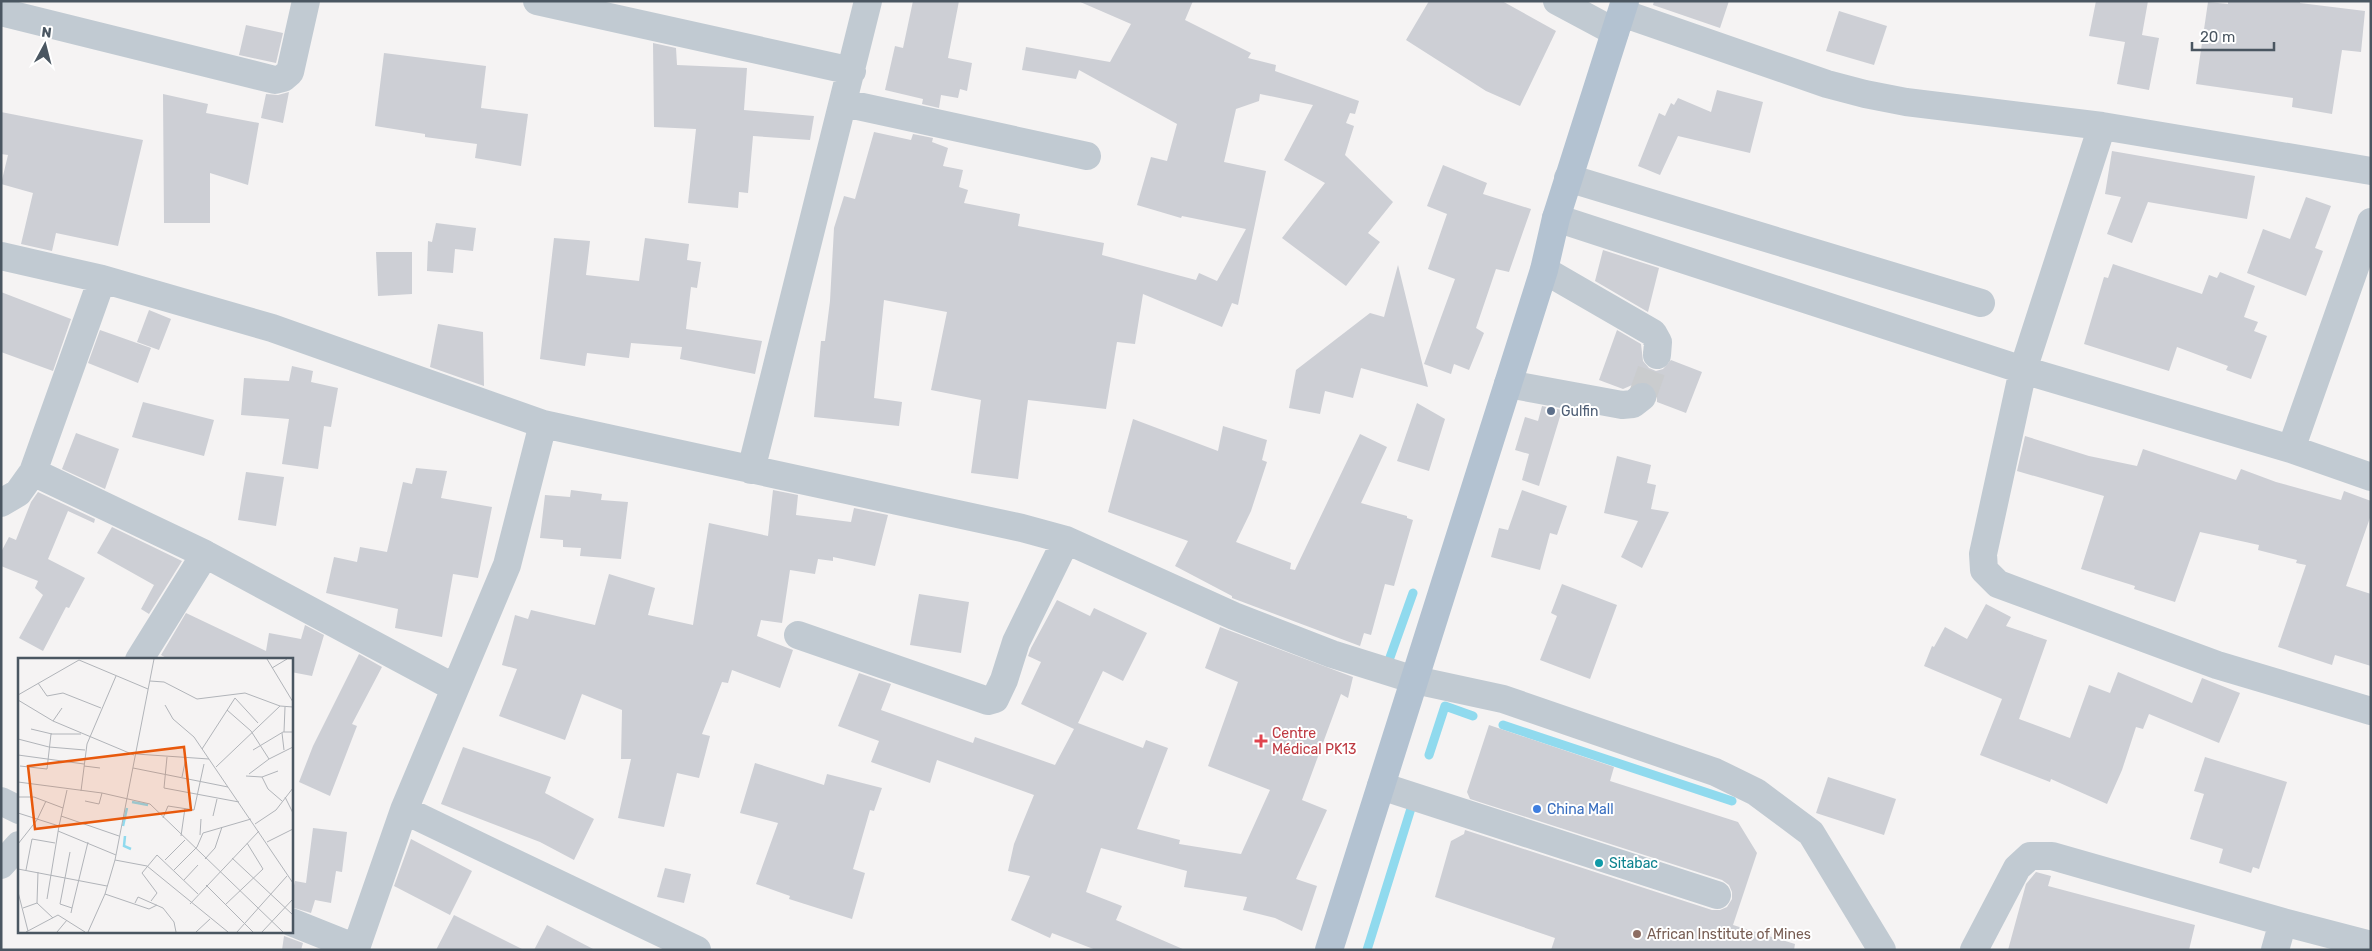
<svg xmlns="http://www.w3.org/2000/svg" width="2372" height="951" font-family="Rubik,sans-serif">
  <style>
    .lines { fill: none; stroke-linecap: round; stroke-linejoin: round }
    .stream { stroke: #90daee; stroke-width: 9 }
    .building { fill: #cdcfd5 }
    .minor-tunnel { stroke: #caccce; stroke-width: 28; stroke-dasharray: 28 14; stroke-linecap: butt }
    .minor { stroke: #c1cad2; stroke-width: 28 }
    .major { stroke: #b3c2d1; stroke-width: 28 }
    .service-dot { fill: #5c6f8a; stroke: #fff; stroke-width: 2 }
    .health-dot { fill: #e0444e; stroke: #fff; stroke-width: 2 }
    .shop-dot { fill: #3f7fe0; stroke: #fff; stroke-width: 2 }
    .culture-dot { fill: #0f9aa8; stroke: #fff; stroke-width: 2 }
    .education-dot { fill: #8d6e63; stroke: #fff; stroke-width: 2 }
    .labels { text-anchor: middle; stroke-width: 4; stroke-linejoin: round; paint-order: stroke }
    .service-label { font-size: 14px; fill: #4e5e75; stroke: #fff; text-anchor: start }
    .health-label { font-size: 14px; fill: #be3a42; stroke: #fff; text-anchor: start }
    .shop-label { font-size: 14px; fill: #366cbe; stroke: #fff; text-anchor: start }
    .culture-label { font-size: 14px; fill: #0d838f; stroke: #fff; text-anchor: start }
    .education-label { font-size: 14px; fill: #785e54; stroke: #fff; text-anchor: start }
    .inset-river { fill: none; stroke: #90daee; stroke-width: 2.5 }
    .inset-road { fill: none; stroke: #b1b4b9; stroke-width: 1 }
    .view { fill: #e8590c; fill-opacity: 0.15; stroke: #e8590c; stroke-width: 2.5 }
    .inset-edge { fill: none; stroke: #4a5661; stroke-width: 2.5 }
  </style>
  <rect width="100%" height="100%" fill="#f5f3f3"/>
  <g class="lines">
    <path class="stream" d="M1388,663L1413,593
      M1503,725L1732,801
      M1429,755L1445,706L1473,716
      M1367,950L1413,802"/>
  </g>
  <path class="building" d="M913,1H959L948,58L972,63L967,91L960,89L958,98L941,95L939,108L922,104L923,99L885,90L895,46L903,48Z
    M1078,1H1193L1185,20L1251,53L1248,58L1276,65L1275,71L1359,101L1355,114L1350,113L1346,123L1354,126L1345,155L1393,202L1368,233L1380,242L1346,286L1282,238L1325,183L1284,160L1313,105L1260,94L1259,101L1236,109L1224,162L1266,171L1238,305L1232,303L1222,327L1143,294L1135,344L1117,342L1106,409L1028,400L1018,479L971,473L981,400L931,390L947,312L884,300L874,398L902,402L899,426L814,417L821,341H825L830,301L834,228L844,196L855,199L874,132L911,140L913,134L933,138L932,142L948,148L943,166L963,170L959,187L968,190L964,203L1020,214L1018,226L1104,243L1102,255L1196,280L1199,273L1217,281L1246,229L1182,216L1181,218L1137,205L1151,157L1167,161L1177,124L1079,70L1076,79L1022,70L1026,47L1110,62L1131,24Z
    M1429,1H1502L1556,31L1520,106L1486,91L1406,40Z
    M1654,1H1729L1720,28L1653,5Z
    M2096,1H2148L2142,35L2159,38L2149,90L2117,84L2125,42L2089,36Z
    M2228,1H2300V3L2365,11L2361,52L2342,50L2332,114L2292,107L2293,98L2196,84L2208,2L2228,4Z
    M1839,11L1887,26L1874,65L1826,51Z
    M246,25L283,33L276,63L239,55Z
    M653,43L676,48L677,65L747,68L744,110L814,116L810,140L753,136L748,193L739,192L738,208L688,203L696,129L654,127Z
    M384,53L486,66L481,108L528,114L521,166L475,158L477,144L425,137V134L375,126Z
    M1717,90L1763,102L1750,153L1678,136L1660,175L1638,166L1659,113L1665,116L1671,103L1674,105L1678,98L1711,112Z
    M289,92L283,123L261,118L266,94L278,95Z
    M163,94L208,104L206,113L259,123L248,185L210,173V223H164Z
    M1,112L143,140L118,246L56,233L52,251L21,244L33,193L1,184L8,155L1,154Z
    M2112,151L2255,176L2247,219L2148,202L2132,243L2107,234L2121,197L2105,194Z
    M1443,165L1487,183L1483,194L1531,209L1509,272L1496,269L1476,328L1484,333L1469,370L1454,364L1451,374L1424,364L1455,279L1428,269L1447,214L1427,206Z
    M2306,197L2331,206L2315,248L2323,251L2306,296L2247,273L2263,229L2290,239Z
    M436,223L476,228L473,251L455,249L453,273L427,271L428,241L432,242Z
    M554,238L590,241L586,275L639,281L645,238L689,244L687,260L701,262L697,288L691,287L686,329L762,341L755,374L680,359L682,347L631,343L629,358L587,353L585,366L540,359Z
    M1603,250L1659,268L1648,312L1595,281Z
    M376,252H412V294L378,296Z
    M2113,264L2202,294L2209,275L2217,278L2220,272L2255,286L2244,317L2258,322L2254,331L2267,336L2251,379L2226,370L2228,366L2177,347L2169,371L2084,344L2104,277L2108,278Z
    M1398,265L1428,387L1361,368L1353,398L1325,391L1320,414L1289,408L1296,370L1370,313L1384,317Z
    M1,292L71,319L53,371L1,352Z
    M149,310L171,319L159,350L137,342Z
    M438,324L483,332L484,386L430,367Z
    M100,330L151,348L138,383L88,363Z
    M1617,330L1641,344L1643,361L1649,368L1656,371L1663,369L1671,360L1702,372L1686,413L1657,402V394L1655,388L1647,382H1639L1623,389L1599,380Z
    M292,366L313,371L311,382L338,388L331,427L324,426L318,469L282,464L289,419L241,415L244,378L289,381Z
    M143,402L214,420L204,456L132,437Z
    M1417,403L1445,419L1429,471L1397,461Z
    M1542,406L1562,410L1539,486L1522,480L1529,454L1515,450L1525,417L1538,421Z
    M1133,419L1218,451L1223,426L1267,440L1262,460L1267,462L1251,511L1236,542L1291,563L1290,569L1295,570L1360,434L1387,447L1361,503L1407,516V518L1413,520L1394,586L1385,584L1371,635L1364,633L1360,646L1232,598V596L1175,566L1188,541L1108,512Z
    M76,433L119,449L105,489L62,469Z
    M2025,436L2089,456L2137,466L2143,449L2236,480L2241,469L2276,482L2341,500L2344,491L2371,501V515L2346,586L2371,594V666L2335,655L2332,665L2278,647L2306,565L2296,563L2297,560L2258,550L2259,545L2200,532L2175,602L2134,589L2135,586L2081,569L2104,496L2017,471Z
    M1617,456L1651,465L1647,483L1656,485L1651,509L1669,512L1642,568L1621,557L1638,521L1604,513Z
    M416,468L447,471L441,498L492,507L478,578L453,574L442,637L395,628L398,609L326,593L334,557L357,562L360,547L387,552L403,482L412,484Z
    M246,472L284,477L276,526L238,520Z
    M571,490L602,494L601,500L628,502L621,559L580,556L581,548L563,547V540L540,538L545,495L570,497Z
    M773,490L798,495L796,515L851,522L854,508L888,515L875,566L833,557V561L818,559L815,574L790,570L782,623L761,620L757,636L793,650L780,688L732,670L728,683L722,682L702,734L710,736L699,778L677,773L664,827L618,818L631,759H621L622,710L582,694L565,740L499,716L517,669L502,665L515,615L528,619L531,610L595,625L609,574L655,588L648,615L693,625L709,523L768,536Z
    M1522,490L1567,506L1557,535L1550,533L1540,570L1491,557L1499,528L1508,530Z
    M38,492L95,519L94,523L68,511L48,559L85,578L69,608L66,607L43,651L19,638L43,595L35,588L38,581L1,566V552L9,537L16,540L31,502Z
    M112,527L182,561L149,614L141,609L154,585L97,553Z
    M1562,584L1617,605L1590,679L1540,660L1557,616L1551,613Z
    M919,594L969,602L961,653L910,645Z
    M1057,600L1090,616L1094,608L1147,633L1123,681L1103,671L1078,723L1143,748L1146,740L1168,748L1137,829L1180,840L1179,844L1241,854L1270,790L1208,766L1238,682L1205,668L1220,627L1353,677L1348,698L1341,694L1302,800L1327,810L1296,879L1317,886L1302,931L1275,918L1243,910L1247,897L1184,887L1187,871L1101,848L1086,892L1122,906L1116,920L1185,950H1096L1052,933L1050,938L1011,920L1030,876L1008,871L1014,844L1034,795L937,760L930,783L871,762L879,741L838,726L859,673L891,684L881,710L973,743L975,737L1055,765L1074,729L1021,704L1041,662L1028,656L1031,648Z
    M1986,604L2011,617L2006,626L2047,640L2019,719L2070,738L2089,685L2110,693L2118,672L2192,703L2202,678L2240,693L2219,743L2149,714L2143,729L2136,727L2122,770L2107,804L2051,779L2050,782L1980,755L2002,699L1924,666L1932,646L1934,647L1945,627L1967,639Z
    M186,613L266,651L269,633L301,639L305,625L324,635L312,676L291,672V660H170L161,655Z
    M359,654L382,667L352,724L357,726L330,796L299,782L313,746Z
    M1489,725L1614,767L1610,781L1738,822L1757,853L1733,925L1795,944L1794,950H1551L1555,938L1435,897L1451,841L1464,834L1465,830L1712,910H1720L1727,907L1732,899V892L1729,885L1722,880L1470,799L1467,792Z
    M463,747L551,777L545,793L594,819L574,860L540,842L441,804Z
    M2205,757L2287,782L2259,869L2253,867L2251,873L2219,863L2223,849L2190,839L2204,794L2194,791Z
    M755,763L824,785L827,774L882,788L874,811L870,810L853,869L865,873L852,919L789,899L790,896L756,884L778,823L740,813Z
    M1828,777L1896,799L1884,835L1816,813Z
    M313,828L347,832L342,872L336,871L331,903L315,900L311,913L291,907V899L295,881L306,883Z
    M411,839L472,871L450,915L394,886Z
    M665,868L691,874L684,903L657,897Z
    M2036,872L2051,876L2048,886L2195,925L2189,950H2008L2026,884Z
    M454,915L524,950H436Z
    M547,925L595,950H534Z
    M284,936L303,943L301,950H282Z"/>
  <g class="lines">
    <path class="minor-tunnel" d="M1642,397L1657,355"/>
    <path class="minor" d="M537,1L852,71
      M1557,1L1615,32
      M1,12L275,80L283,78L290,72L306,1
      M1622,13L1827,84L1865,94L1906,102L2102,126L2371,171
      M844,103L1087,156
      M2102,126L2023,370L1983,554L1984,570L1998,584L2217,665L2371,711
      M1568,178L1981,303
      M1556,218L2023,370L2291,449L2371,477
      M1,256L102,279L272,328L543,424L1022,528L1066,540L1234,616L1332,654L1415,680L1503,699L1715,772L1756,792L1811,833L1882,950
      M1544,270L1653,333L1658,342L1657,355
      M1508,384L1622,405L1633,404L1642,397
      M2291,449L2371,222
      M751,470L868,1
      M33,472L205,554L455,688
      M1,503L18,493L33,472L102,279
      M798,635L988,701L995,699L1004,680L1016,642L1066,540
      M139,660L205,554
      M1381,786L1717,895
      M1,801L19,810
      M404,810L697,950
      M1,865L19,845
      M291,922L356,948L404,810L507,565L543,424
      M1974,950L2017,868L2030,856H2052L2283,922L2371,945
      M2275,950L2283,922"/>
    <path class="major" d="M1329,950L1544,270L1556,218L1625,1"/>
  </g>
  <circle class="service-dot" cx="1551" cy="411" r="5"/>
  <path class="health-dot" d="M1258.5 733.5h5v5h5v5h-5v5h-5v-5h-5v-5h5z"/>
  <circle class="shop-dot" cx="1537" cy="809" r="5"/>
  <circle class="culture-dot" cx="1599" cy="863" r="5"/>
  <circle class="education-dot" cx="1637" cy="934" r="5"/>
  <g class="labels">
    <g class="service-label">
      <text x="1561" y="416">Gulfin</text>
    </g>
    <g class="health-label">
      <text x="1272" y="738">Centre<tspan x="1272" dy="16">Médical PK13</tspan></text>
    </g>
    <g class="shop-label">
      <text x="1547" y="814">China Mall</text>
    </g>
    <g class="culture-label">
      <text x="1609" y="868">Sitabac</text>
    </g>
    <g class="education-label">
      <text x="1647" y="939">African Institute of Mines</text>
    </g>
  </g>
  <g transform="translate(18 658)">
    <rect width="275" height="275" fill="#f5f3f3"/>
    <path class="inset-river" d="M114,144L130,147M105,168L109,150M107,178L106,188L113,191"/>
    <path class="inset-road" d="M249,1L275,44M61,2L130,31M254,10L269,1M132,23L146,24L179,41L227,35L262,48L275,49M20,25L29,38L45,35L83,50M0,37L61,2M217,40L240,65M0,42L35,63L116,97M147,47L155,61L176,79L275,225M209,52L233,73L251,101L275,89M35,63L44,50M13,71L34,76M266,74L267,49M264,75L266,92M0,81L31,89L67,92M184,91L217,40M235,92L265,74H275M118,96L191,101M0,97L66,106M149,99L146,130L221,144M2,108L29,111L33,76H63M66,108L82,110M198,109L262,48M115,110L210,129M231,116L251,101M228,118L244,119L260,113M164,119L168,100M244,119L250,131L264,143M0,124L84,135L132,146L265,274M63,133L69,86L98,18M0,139H16L45,150M267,139L275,155M67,143L81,146L84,135M0,155L41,168L49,132M43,158L101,178M195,158L199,141M145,160L150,148L176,152L186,106M237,166L258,152L275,130M40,173L98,197M182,177L183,161M163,178L167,150M249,184L275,171M0,186L19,162L28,143M52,194L42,246L54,250L53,255M214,200L275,257M187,201L197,190L204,169M97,202L129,208L210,274M147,202L167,182M0,211L89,228M8,212L14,181L37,185M156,212L179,189L185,175L233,161M166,222L180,207M188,227L235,274M0,234L10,273M87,236L131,251L139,247M29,241L41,168M133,243L139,235L124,215L139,197L180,236M19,245L35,260M117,245L120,239L145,250L156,264L158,274M172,246L241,173M207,247L245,211L229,185M5,250L19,245L20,214M54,250L70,184M8,274L40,257L67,274M39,274L49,262M70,274L87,236L97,202L136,1M178,274L192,261M219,274L269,218M244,274L275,241"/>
    <path class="view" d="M166,89L173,152L17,171L10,108Z"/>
    <rect width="275" height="275" class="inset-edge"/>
  </g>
  <rect width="2372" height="951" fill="none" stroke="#4a5661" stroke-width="5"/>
  <g transform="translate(45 45) rotate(7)" stroke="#ffffff" stroke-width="4" paint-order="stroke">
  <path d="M0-4L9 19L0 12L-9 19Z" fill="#4a5661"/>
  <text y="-8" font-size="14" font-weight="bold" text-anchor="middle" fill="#4a5661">N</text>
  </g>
  <path d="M2192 42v8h82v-8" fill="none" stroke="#4a5661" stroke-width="2.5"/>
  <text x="2200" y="42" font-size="15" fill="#4a5661" stroke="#ffffff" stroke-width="4" paint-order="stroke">20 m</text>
</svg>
